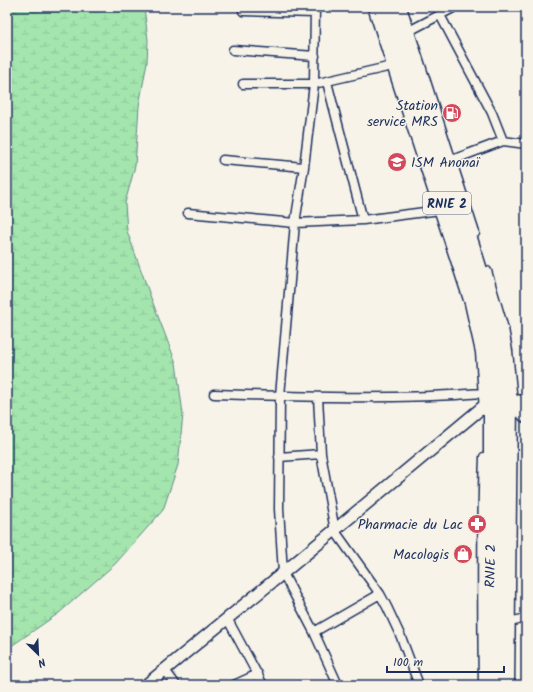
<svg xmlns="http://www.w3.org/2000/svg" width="533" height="692" font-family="Kalam,sans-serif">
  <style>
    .wetland { fill: url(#wetland-marsh); stroke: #608a86 }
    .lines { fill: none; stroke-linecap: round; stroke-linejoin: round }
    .minor-casing { stroke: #1b2f5e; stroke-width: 11 }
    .tertiary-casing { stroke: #1b2f5e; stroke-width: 14 }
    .primary-casing { stroke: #1b2f5e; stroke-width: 16 }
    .trunk-casing { stroke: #1b2f5e; stroke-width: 17 }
    .minor { stroke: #f7f3e8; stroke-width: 8 }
    .tertiary { stroke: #f7f3e8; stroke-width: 11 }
    .primary { stroke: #f7f3e8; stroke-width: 13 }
    .trunk { stroke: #f7f3e8; stroke-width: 14 }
    .labels { text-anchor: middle; stroke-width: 3; stroke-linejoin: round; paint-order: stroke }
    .shield { fill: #f7f3e8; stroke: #5d6a87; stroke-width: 1 }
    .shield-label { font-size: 13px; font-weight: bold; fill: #1b2f5e }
    .poi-label { font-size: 14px; fill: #1b2f5e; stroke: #f7f3e8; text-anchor: end }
    .street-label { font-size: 14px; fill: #1b2f5e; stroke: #f7f3e8 }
  </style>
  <defs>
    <pattern id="wetland-marsh" width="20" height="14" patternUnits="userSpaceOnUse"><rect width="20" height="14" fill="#a4e5ae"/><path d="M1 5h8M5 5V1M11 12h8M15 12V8" fill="none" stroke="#8dc598"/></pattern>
  </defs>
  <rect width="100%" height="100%" fill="#f7f3e8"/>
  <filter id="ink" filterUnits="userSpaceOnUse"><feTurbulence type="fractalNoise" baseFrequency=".025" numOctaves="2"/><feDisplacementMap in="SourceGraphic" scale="8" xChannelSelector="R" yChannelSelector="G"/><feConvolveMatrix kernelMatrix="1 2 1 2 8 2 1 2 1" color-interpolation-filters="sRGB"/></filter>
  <g filter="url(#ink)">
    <path class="wetland" d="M7,7H144L148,40L147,62L139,106L135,166L125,203L127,231L151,298L176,363L183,414L178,465L163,510L115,564L59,613L7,649Z"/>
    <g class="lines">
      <defs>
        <path id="minor" d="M315,7L314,84L304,167L295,223L280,396L279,509L283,573L314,632L338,685
          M372,7L469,303L480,352L484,411
          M402,7L475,233
          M243,11L315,13
          M440,15L492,113L503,141
          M409,31L455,7
          M233,50L315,56
          M327,82L363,220
          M243,84H314L392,66
          M223,160L304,167
          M452,160L503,141L526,144
          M188,213L295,223L363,220L440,210
          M487,271L504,329L508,351L513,402L510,685
          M214,394C304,397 394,400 483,393
          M318,397L321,454L335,531L380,594L387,607L401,637L419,685
          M279,457L321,454
          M227,618L263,685
          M510,622L526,618
          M314,632L380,594
          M165,670L176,685
          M234,685L258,674
          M483,685C482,609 481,533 484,457"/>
        <path id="tertiary" d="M146,685L283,573L484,406L491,404"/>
        <path id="primary" d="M513,402L526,416
          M494,404L520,402L526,404"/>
        <path id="trunk" d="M381,7L472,281L481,313L485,333L491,381V526L490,577L491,685
          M393,7C414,74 437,141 460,208C481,272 503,334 504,402L502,685"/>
      </defs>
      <use href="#minor" class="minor-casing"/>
      <use href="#tertiary" class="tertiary-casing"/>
      <use href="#primary" class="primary-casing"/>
      <use href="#trunk" class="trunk-casing"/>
      <use href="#minor" class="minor"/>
      <use href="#tertiary" class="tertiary"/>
      <use href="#primary" class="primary"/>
      <use href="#trunk" class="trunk"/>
    </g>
  </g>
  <defs>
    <symbol id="fuel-disc" viewBox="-11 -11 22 22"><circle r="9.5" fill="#d1495b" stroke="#f7f3e8"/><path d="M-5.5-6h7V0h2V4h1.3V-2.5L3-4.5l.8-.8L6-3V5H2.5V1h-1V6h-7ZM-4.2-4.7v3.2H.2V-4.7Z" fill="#fff"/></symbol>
    <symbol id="university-disc" viewBox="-11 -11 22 22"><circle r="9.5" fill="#d1495b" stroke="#f7f3e8"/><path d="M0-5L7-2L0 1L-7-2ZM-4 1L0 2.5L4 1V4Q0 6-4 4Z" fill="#fff"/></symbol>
    <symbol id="pharmacy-disc" viewBox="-11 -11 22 22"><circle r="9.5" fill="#d1495b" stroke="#f7f3e8"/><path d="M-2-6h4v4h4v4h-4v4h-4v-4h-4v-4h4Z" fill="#fff"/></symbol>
    <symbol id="shop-disc" viewBox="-11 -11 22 22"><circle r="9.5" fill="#d1495b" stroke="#f7f3e8"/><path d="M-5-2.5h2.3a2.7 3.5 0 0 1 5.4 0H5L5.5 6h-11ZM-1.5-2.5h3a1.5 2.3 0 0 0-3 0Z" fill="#fff"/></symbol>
  </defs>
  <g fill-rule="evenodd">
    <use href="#fuel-disc" x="441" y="102" width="22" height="22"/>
    <use href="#university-disc" x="386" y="151" width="22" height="22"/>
    <use href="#pharmacy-disc" x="466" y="513" width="22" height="22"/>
    <use href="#shop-disc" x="452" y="543" width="22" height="22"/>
  </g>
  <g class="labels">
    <rect class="shield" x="423" y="192" width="48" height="22" rx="3"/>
    <g class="shield-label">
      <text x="447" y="208">RNIE 2</text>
    </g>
    <g class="poi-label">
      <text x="438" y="110">Station<tspan x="438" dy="16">service MRS</tspan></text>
      <text x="411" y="167" text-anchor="start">ISM Anonaï</text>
      <text x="463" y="529">Pharmacie du Lac</text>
      <text x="449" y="559">Macologis</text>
    </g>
    <g class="street-label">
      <text transform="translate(490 566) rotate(-89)" y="5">RNIE 2</text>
    </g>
  </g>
  <rect width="533" height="692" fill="none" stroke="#f7f3e8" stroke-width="24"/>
  <rect x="12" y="12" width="509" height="668" fill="none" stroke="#1b2f5e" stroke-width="1.5" filter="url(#ink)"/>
  <g transform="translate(38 654) rotate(156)" stroke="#f7f3e8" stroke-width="3" paint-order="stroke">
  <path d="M0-3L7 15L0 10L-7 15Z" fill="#1b2f5e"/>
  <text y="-6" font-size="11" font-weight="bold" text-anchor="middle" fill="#1b2f5e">N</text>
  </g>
  <path d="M387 666v6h117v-6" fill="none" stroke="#1b2f5e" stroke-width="2"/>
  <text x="393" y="666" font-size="12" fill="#1b2f5e" stroke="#f7f3e8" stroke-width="3" paint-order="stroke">100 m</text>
</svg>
